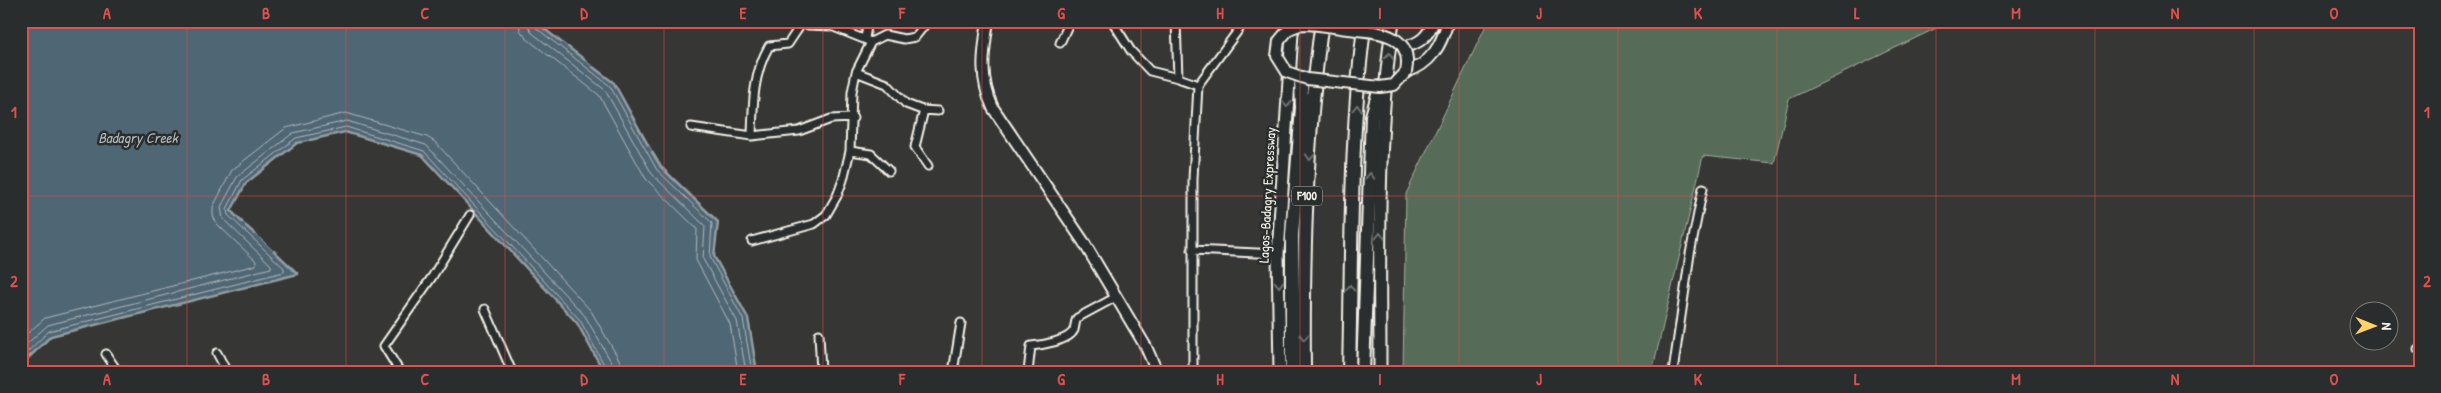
<svg xmlns="http://www.w3.org/2000/svg" width="2441" height="393" font-family="'Patrick Hand',sans-serif">
  <style>
    .green { fill: #576c58; stroke: #a6aea0 }
    .water { fill: #506674; stroke: #929ea2 }
    .lines { fill: none; stroke-linecap: round; stroke-linejoin: round }
    .shore { stroke: #b2b9ba; stroke-width: 1 }
    .stream { stroke: #929ea2; stroke-width: 2.5 }
    .street-casing { stroke: #f4f1e8; stroke-width: 11 }
    .secondary-casing { stroke: #f4f1e8; stroke-width: 14 }
    .primary-casing { stroke: #f4f1e8; stroke-width: 15 }
    .highway-casing { stroke: #f4f1e8; stroke-width: 16 }
    .street { stroke: #2a2d2e; stroke-width: 7 }
    .secondary { stroke: #2a2d2e; stroke-width: 10 }
    .primary { stroke: #2a2d2e; stroke-width: 11 }
    .highway { stroke: #2a2d2e; stroke-width: 12 }
    .secondary-bridge-casing { stroke: #f4f1e8; stroke-width: 14; stroke-linecap: butt }
    .secondary-bridge { stroke: #2a2d2e; stroke-width: 10 }
    .oneway { stroke: #71726f }
    .grid { fill: none; stroke: #dc504e; stroke-width: 1; stroke-opacity: 0.55 }
    .labels { text-anchor: middle; stroke-width: 5; stroke-linejoin: round; paint-order: stroke }
    .shield { fill: #2a2d2e; stroke: #b7b6b0; stroke-width: 1 }
    .shield-label { font-size: 12px; font-weight: bold; fill: #f4f1e8 }
    .street-label { font-size: 14px; fill: #f4f1e8; stroke: #2a2d2e }
    .water-label { font-size: 15px; font-style: italic; fill: #b2b9ba; stroke: #2a2d2e }
    .neatline { fill: none; stroke: #dc504e; stroke-width: 2 }
    .grid-label { font-size: 16px; text-anchor: middle; font-weight: bold; fill: #dc504e }
  </style>
  <rect width="100%" height="100%" fill="#363634"/>
  <filter id="ink" filterUnits="userSpaceOnUse"><feTurbulence type="fractalNoise" baseFrequency=".02" numOctaves="2"/><feDisplacementMap in="SourceGraphic" scale="10" xChannelSelector="R" yChannelSelector="G"/><feConvolveMatrix kernelMatrix="1 2 1 2 8 2 1 2 1" color-interpolation-filters="sRGB"/></filter>
  <g filter="url(#ink)">
    <path class="green" d="M1488,21H1951L1789,99L1774,163L1703,156L1652,372H1403L1406,194Z"/>
    <path class="water" d="M21,21H535L614,83L661,167L718,222L714,256L748,318L757,372H604L577,323L422,155L345,132L297,143L246,183L231,211L298,274L51,336L21,365Z"/>
    <g class="lines">
      <path class="shore" d="M519,21L520,30L526,38L599,95L646,179L697,229L696,260L730,324L738,372
        M526,21L531,32L605,90L652,174L705,226L703,259L737,321L746,372
        M533,21L535,27L610,86L657,170L712,223L710,257L743,319L752,372
        M21,339L45,318L256,265V261L217,224L213,216V207L232,170L286,128L346,113L427,137L435,142L591,311L620,361L622,372
        M21,349L48,325L271,268V265L223,219L221,207L237,177L293,133L347,121L426,145L585,316L613,365L615,372
        M21,358L49,331L284,272V268L228,215L227,209L242,180L296,138L346,127L424,151L580,320L608,372"/>
      <path class="stream" d="M542,27L561,42
        M568,47L585,60
        M593,67L614,83L648,145
        M310,140L345,132L422,155L577,323L604,372
        M652,152L661,167L718,222L714,256L748,318L757,372
        M242,222L231,211L246,183L297,143L302,142
        M246,226L255,234
        M21,365L51,336L298,274L274,251"/>
      <defs>
        <path id="street" d="M801,21L808,25L831,26L871,42
          M1112,21L1131,51L1150,71L1178,78
          M1176,21L1178,78L1198,85
          M865,38L868,21
          M1060,43L1070,21
          M856,72L887,84L906,104L922,110L938,111
          M924,110L915,147L928,166
          M691,127L752,136L799,131L831,119L853,118
          M752,136C753,104 753,74 769,46L788,44L802,23
          M850,151L871,154L889,171
          M752,241L814,224L826,215L837,196L843,180L850,151L852,92L856,72L871,42L885,35L904,39L915,37L928,21
          M1192,250L1278,254
          M485,309L512,372
          M819,334L821,372
          M2418,349H2420
          M217,353L227,372
          M106,354L118,372
          M400,372L384,346L432,277L470,215
          M953,372L961,323
          M1028,372L1031,346C1042,345 1069,341 1074,330C1075,326 1075,322 1077,318L1116,297
          M1193,372V179L1198,85L1245,21
          M1673,372L1690,254L1703,188"/>
        <path id="secondary" d="M988,21C983,54 979,77 993,108L1083,241L1146,347L1157,372
          M1403,47C1419,44 1428,37 1434,21
          M1406,72C1431,64 1441,46 1448,21"/>
        <path id="primary" d="M1280,372L1278,254L1292,33L1296,21
          M1380,372C1380,255 1376,137 1393,21"/>
        <path id="highway" d="M1385,34L1386,21
          M1292,372V235L1302,108L1301,78
          M1304,372C1303,255 1306,137 1322,21
          M1349,372C1352,255 1349,137 1365,21
          M1363,372L1372,116L1380,87"/>
      </defs>
      <use href="#street" class="street-casing"/>
      <use href="#secondary" class="secondary-casing"/>
      <use href="#primary" class="primary-casing"/>
      <use href="#highway" class="highway-casing"/>
      <use href="#street" class="street"/>
      <use href="#secondary" class="secondary"/>
      <use href="#primary" class="primary"/>
      <use href="#highway" class="highway"/>
      <defs>
        <path id="secondary-bridge" d="M1302,24C1317,24 1333,27 1348,29C1376,32 1414,32 1406,72L1394,85L1380,87L1307,79L1287,72L1277,56L1279,41L1289,29Z"/>
      </defs>
      <use href="#secondary-bridge" class="secondary-bridge-casing"/>
      <use href="#secondary-bridge" class="secondary-bridge"/>
    </g>
    <defs><path id="oneway-chevron" d="M-2-3.5L2.5 0L-2 3.5" fill="none" stroke-width="1.6" stroke-linecap="round" stroke-linejoin="round" transform="scale(1.25)"/></defs>
    <g class="oneway">
      <use href="#oneway-chevron" transform="translate(1389 56) rotate(-84)"/>
      <use href="#oneway-chevron" transform="translate(1287 104) rotate(94)"/>
      <use href="#oneway-chevron" transform="translate(1357 108) rotate(-88)"/>
      <use href="#oneway-chevron" transform="translate(1310 157) rotate(93)"/>
      <use href="#oneway-chevron" transform="translate(1370 176) rotate(-88)"/>
      <use href="#oneway-chevron" transform="translate(1380 236) rotate(-90)"/>
      <use href="#oneway-chevron" transform="translate(1279 284) rotate(89)"/>
      <use href="#oneway-chevron" transform="translate(1350 288) rotate(-89)"/>
      <use href="#oneway-chevron" transform="translate(1304 337) rotate(90)"/>
    </g>
  </g>
  <path class="grid" d="M187,21V372M346,21V372M505,21V372M664,21V372M823,21V372M982,21V372M1141,21V372M1300,21V372M1459,21V372M1618,21V372M1777,21V372M1936,21V372M2095,21V372M2254,21V372M21,196H2420"/>
  <g class="labels">
    <rect class="shield" x="1292" y="186.5" width="30" height="19" rx="4"/>
    <g class="shield-label">
      <text x="1307" y="200">F100</text>
    </g>
    <g class="street-label">
      <text transform="translate(1267 195) rotate(-87)" y="5">Lagos-Badagry Expressway</text>
    </g>
    <g class="water-label">
      <text x="138" y="143">Badagry Creek</text>
    </g>
  </g>
  <rect width="2441" height="393" fill="none" stroke="#2a2d2e" stroke-width="55"/>
  <g transform="translate(2374 326) rotate(91)"><circle r="24" fill="#2a2d2e" stroke="#7b7b78"/>
  <path d="M0-4L9 19L0 12L-9 19Z" fill="#ffd166"/>
  <text y="-8" font-size="14" font-weight="bold" text-anchor="middle" fill="#f4f1e8">N</text>
  </g>
  <rect x="28" y="28" width="2386" height="338" class="neatline"/>
  <g class="grid-label">
    <text x="107" y="19">A</text>
    <text x="266" y="19">B</text>
    <text x="425" y="19">C</text>
    <text x="584" y="19">D</text>
    <text x="743" y="19">E</text>
    <text x="902" y="19">F</text>
    <text x="1061" y="19">G</text>
    <text x="1220" y="19">H</text>
    <text x="1380" y="19">I</text>
    <text x="1539" y="19">J</text>
    <text x="1698" y="19">K</text>
    <text x="1857" y="19">L</text>
    <text x="2016" y="19">M</text>
    <text x="2175" y="19">N</text>
    <text x="2334" y="19">O</text>
    <text x="14" y="118">1</text>
    <text x="2427" y="118">1</text>
    <text x="14" y="287">2</text>
    <text x="2427" y="287">2</text>
    <text x="107" y="385">A</text>
    <text x="266" y="385">B</text>
    <text x="425" y="385">C</text>
    <text x="584" y="385">D</text>
    <text x="743" y="385">E</text>
    <text x="902" y="385">F</text>
    <text x="1061" y="385">G</text>
    <text x="1220" y="385">H</text>
    <text x="1380" y="385">I</text>
    <text x="1539" y="385">J</text>
    <text x="1698" y="385">K</text>
    <text x="1857" y="385">L</text>
    <text x="2016" y="385">M</text>
    <text x="2175" y="385">N</text>
    <text x="2334" y="385">O</text>
  </g>
</svg>
